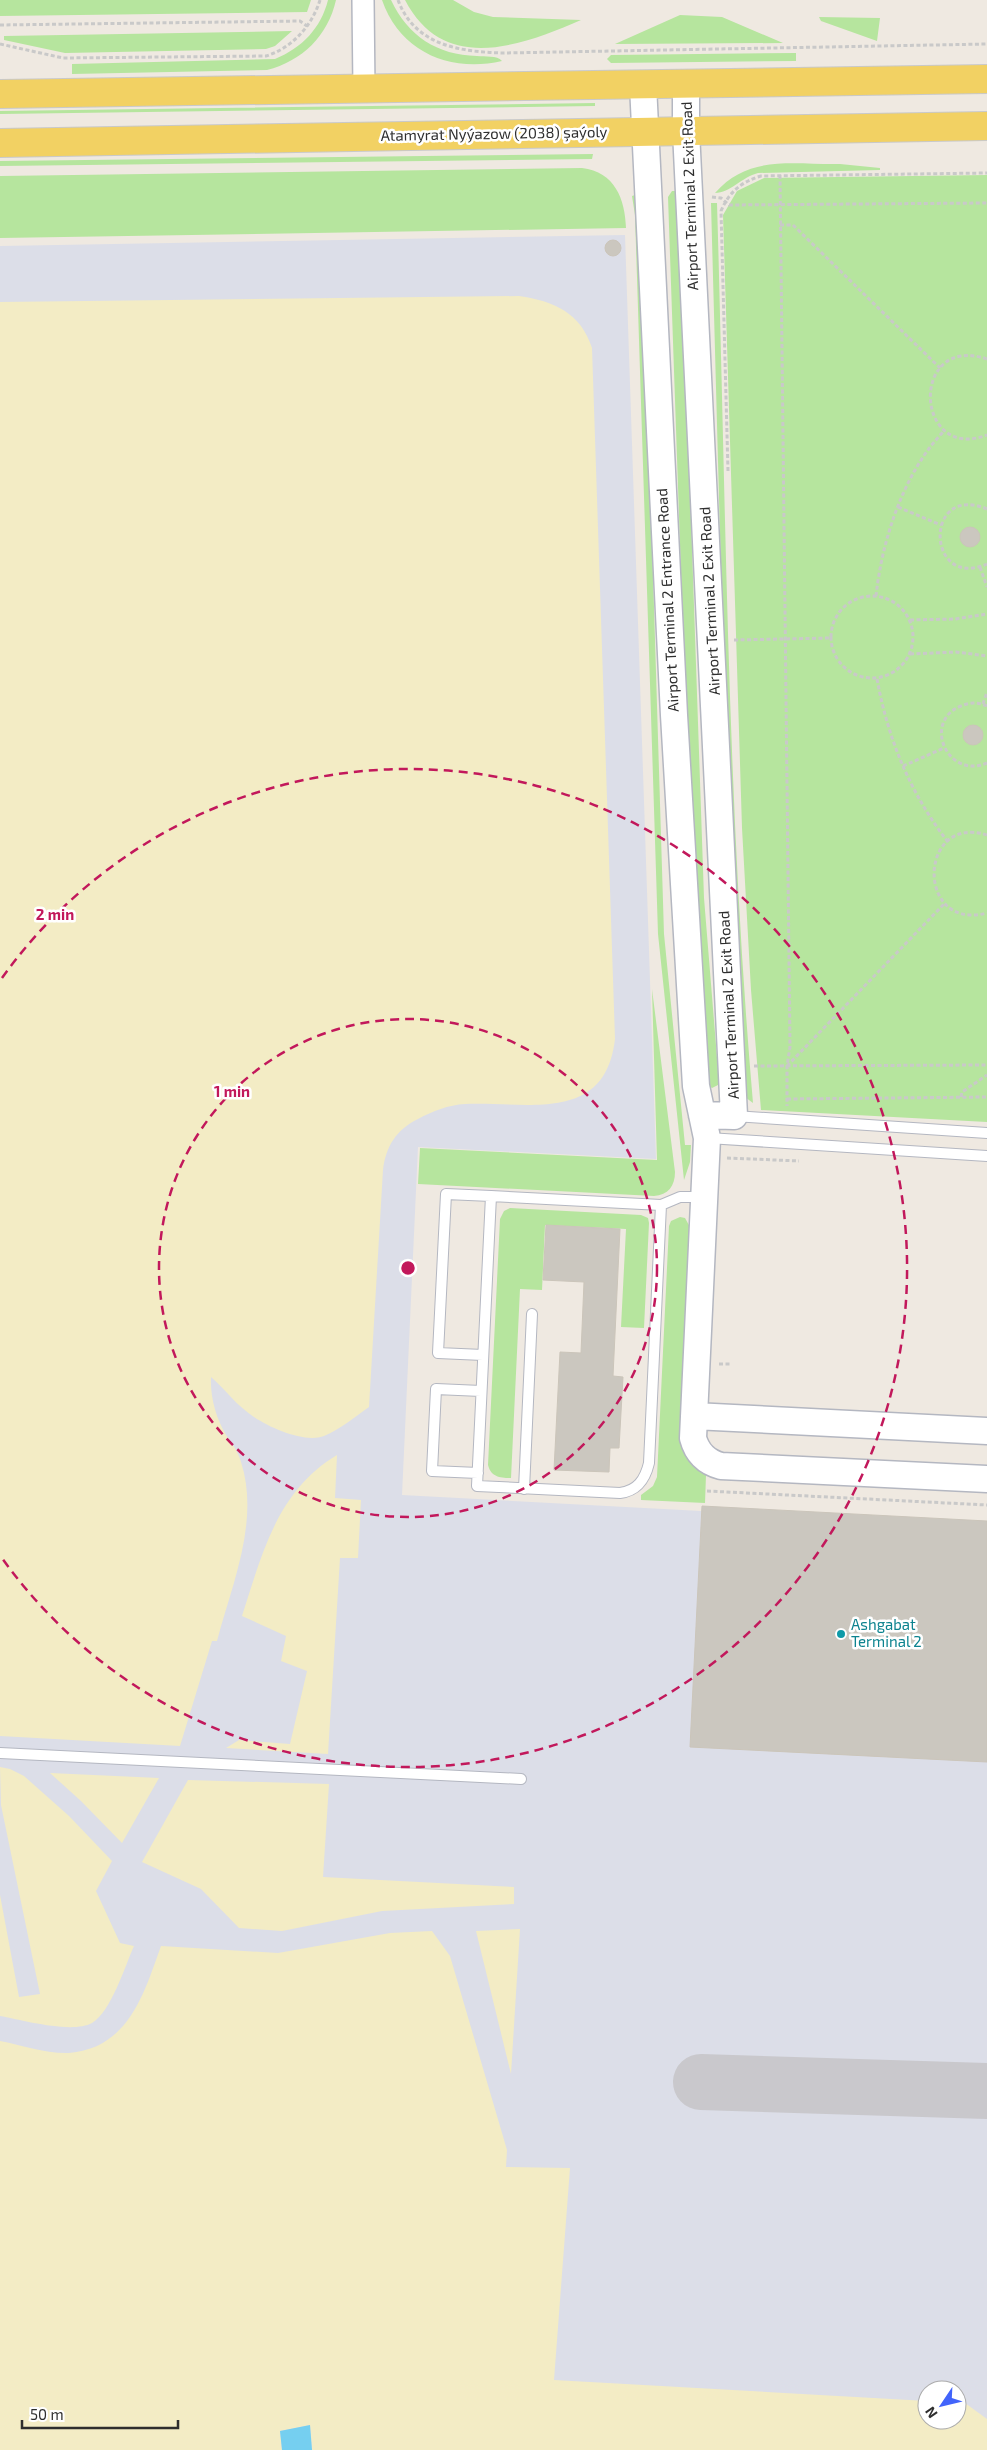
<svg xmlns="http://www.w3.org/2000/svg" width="987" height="2450" font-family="'Exo 2',sans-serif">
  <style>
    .airport { fill: #dcdee8; fill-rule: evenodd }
    .green { fill: #b6e59e }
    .sand { fill: #f3ecc5 }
    .water { fill: #75cff0 }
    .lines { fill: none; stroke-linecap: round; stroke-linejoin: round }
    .taxiway { stroke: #c9c8cc; stroke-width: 56 }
    .building { fill: #cbc7bf; stroke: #cbc5ba }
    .service-casing { stroke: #b4b7c1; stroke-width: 12 }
    .minor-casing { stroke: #b4b7c1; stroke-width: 24 }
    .tertiary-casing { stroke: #b4b7c1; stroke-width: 29 }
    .primary-casing { stroke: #c9c9c9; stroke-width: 30 }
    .path { stroke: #c9c9c9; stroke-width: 3; stroke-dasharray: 4 2.5; stroke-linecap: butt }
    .service { stroke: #fff; stroke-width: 10 }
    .minor { stroke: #fff; stroke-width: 21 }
    .tertiary { stroke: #fff; stroke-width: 26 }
    .primary { stroke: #f2d163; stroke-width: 28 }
    .ring { fill: none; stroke: #c2185b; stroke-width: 2.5; stroke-dasharray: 9 6 }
    .culture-dot { fill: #0f9aa8; stroke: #fff; stroke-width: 2 }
    .labels { text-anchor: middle; stroke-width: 5; stroke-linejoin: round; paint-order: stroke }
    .street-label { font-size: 15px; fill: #2e2e2e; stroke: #fff }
    .culture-label { font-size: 15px; fill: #0d838f; stroke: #fff; text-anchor: start }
    .centre { fill: #c2185b; stroke: #fff; stroke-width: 2.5 }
    .ring-label { font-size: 15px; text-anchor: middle; font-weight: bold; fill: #c2185b; stroke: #fff; stroke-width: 5; stroke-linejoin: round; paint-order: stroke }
  </style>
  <rect width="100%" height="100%" fill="#efe9e1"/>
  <path class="airport" d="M625,235L656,1159L418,1147L402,1495L701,1511L702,1506L987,1521V2450H0V246ZM927,2390H957V2420H927Z"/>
  <path class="green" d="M0,0H311L307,12L0,16Z
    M328,0H336C328,36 302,61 267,70L72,74V64L275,59C302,48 321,28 328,0Z
    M382,0H391C408,36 437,55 477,56C485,57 497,55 502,61C450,73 400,52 382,0Z
    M405,0H453L474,12L493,17L581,20C521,46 444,75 405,0Z
    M680,15L722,17L783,43L615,44Z
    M819,17L880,18L877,41L821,21Z
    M292,31L275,46L266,49L65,53L4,40V36Z
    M796,53V61L611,63L607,59L611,55Z
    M595,103V106L0,114V111Z
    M593,154L592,159L0,166V161Z
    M840,164L880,168V170L758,173C742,177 730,193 715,193C749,154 793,165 840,164Z
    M582,168C615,172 625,199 626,228L0,238V176Z
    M987,175V1122L761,1110L751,990L742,828L723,215L737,191L764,178Z
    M672,191H676L680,197L704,898L719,1082L718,1085L712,1088L709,1086L687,748L668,197Z
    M638,194L642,214L664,934L685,1145H691L690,1162L684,1180L658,934L635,215L632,196Z
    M711,203H717C726,503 727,804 753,1103L745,1097L728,830Z
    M652,989L675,1172C675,1186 668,1195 654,1196L418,1184L420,1148L657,1160Z
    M510,1208L641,1215L648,1218L649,1223L644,1328L621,1327L626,1229L545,1225L542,1290L520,1289L511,1478C500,1478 491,1477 488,1465L500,1219L504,1211Z
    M680,1217L685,1218L690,1227L688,1457L696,1468L706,1475L705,1503L641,1500V1495L653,1486L657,1477L669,1226L671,1221Z"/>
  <path class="sand" d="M519,296C554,301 581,313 592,348L615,1039C605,1125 526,1101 465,1104C448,1105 433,1111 418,1119C396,1130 386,1146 383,1170L369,1407C355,1417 340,1429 324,1436C303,1444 262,1425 246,1411C233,1401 223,1387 211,1377C210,1397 216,1418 226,1435C232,1444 238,1451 241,1462C260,1521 232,1584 217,1641H212L180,1746L0,1736V302Z
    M337,1455L335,1498L361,1500L358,1558H340L328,1754L226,1748L239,1740L290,1744L307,1671L281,1661L286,1636L242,1616C262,1554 277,1491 337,1455Z
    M0,1767L10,1769L24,1776L69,1816L112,1861L96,1891L120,1943L134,1946C125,1966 111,2012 92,2023C72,2034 22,2020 0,2016V1895L19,1997L40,1994L1,1805Z
    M50,1773L159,1778L122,1843L81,1801Z
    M188,1780L329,1784L323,1877L514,1887V1904L382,1911L282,1931L239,1928L201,1889L142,1862Z
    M520,1929L511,2074L476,1931Z
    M432,1931L450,1956L507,2150L506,2167L570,2168L554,2380L927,2401V2420H957V2402L965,2403L987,2419V2450H312L310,2425L280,2431L282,2450H0V2041C21,2045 47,2054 69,2053C129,2048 144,1993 161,1946L278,1953L390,1933Z"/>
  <path class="water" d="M310,2425L312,2450H282L280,2431Z"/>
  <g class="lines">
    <path class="taxiway" d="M701,2082L987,2091"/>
  </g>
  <path class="building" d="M605 248a8 8 0 1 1 16 0a8 8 0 1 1-16 0Z
    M960 537a10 10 0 1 1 20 0a10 10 0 1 1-20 0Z
    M963 735a10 10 0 1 1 20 0a10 10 0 1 1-20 0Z
    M546,1225L620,1229L613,1376L623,1377L619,1448H610L609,1472L554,1470L560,1352L581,1353L584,1282L543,1280Z
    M702,1506L987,1521V1762L690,1747Z"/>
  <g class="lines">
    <defs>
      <path id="service" d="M734,1116L987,1133
        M708,1138L987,1156
        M661,1205L649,1463C645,1480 637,1491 620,1493L477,1486L491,1196L661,1205L680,1197H703
        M483,1355L438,1353L446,1194L491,1196
        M478,1473L432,1471L436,1389L481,1391
        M524,1489L532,1314
        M0,1753L521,1779"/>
      <path id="minor" d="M363,0L364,89"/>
      <path id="tertiary" d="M643,85L674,715L696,1086L707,1138L693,1438C697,1453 706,1462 721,1466L987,1479
        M686,86V131L734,1116L702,1115
        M694,1416L987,1431"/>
      <path id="primary" d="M0,94L987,79
        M0,143L987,126"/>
    </defs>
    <use href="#service" class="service-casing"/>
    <use href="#minor" class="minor-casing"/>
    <use href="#tertiary" class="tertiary-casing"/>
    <use href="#primary" class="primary-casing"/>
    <path class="path" d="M398,0C415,46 461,52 504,53L987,44
      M0,25L300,21L307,26
      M0,44L63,58L266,56C292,48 312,26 320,0
      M780,175L790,1047L787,1066V1106
      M712,197L721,198L729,205L987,203
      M780,225H793L940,368
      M987,359C909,333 914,463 987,435
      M728,471L721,211C729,192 741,182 761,176L987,173
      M898,507L941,525
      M987,509C923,482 926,591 987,564
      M980,567L987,587
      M831 637a41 41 0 1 1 82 0a41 41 0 1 1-82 0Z
      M876,596C882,540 904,471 945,430
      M910,620L955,619L987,614
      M734,640L831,638
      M910,654L956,652L987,656
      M877,679C888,739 910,793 948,842
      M983,704L987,692
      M987,706C978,702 970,702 961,706C922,721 947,780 987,763
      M903,766L944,748
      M987,835C918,813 915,932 987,913
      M754,1066L987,1065
      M787,1066L945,903
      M961,1097L962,1092L987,1075
      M787,1099L987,1097
      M727,1158L799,1161
      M719,1364H731
      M707,1491L987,1505"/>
    <use href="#service" class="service"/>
    <use href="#minor" class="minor"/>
    <use href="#tertiary" class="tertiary"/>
    <use href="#primary" class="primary"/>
  </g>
  <g class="ring">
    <circle cx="408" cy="1268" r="249"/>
    <path d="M2 978A499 499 0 1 1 2 1558"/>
  </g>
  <circle class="culture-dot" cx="841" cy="1634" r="5"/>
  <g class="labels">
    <g class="street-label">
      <text transform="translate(494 134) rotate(-1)" y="5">Atamyrat Nyýazow (2038) şaýoly</text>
      <text transform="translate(690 196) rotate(-92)" y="5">Airport Terminal 2 Exit Road</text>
      <text transform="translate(668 600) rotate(-93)" y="5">Airport Terminal 2 Entrance Road</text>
      <text transform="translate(710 601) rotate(-93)" y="5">Airport Terminal 2 Exit Road</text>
      <text transform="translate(729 1005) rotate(-93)" y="5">Airport Terminal 2 Exit Road</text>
    </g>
    <g class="culture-label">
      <text x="851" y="1630">Ashgabat<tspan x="851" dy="17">Terminal 2</tspan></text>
    </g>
  </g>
  <circle cx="408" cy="1268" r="8" class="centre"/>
  <g class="ring-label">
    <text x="55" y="920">2 min</text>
    <text x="232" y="1097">1 min</text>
  </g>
  <g transform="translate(942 2405) rotate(235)"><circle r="24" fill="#ffffff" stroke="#ababab"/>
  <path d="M0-4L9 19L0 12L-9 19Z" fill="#4264fb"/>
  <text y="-8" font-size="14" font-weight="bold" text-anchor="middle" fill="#2e2e2e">N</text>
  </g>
  <path d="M22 2420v8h156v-8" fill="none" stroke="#2e2e2e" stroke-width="2.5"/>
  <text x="30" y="2420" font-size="15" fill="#2e2e2e" stroke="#ffffff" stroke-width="4" paint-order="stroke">50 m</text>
</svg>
